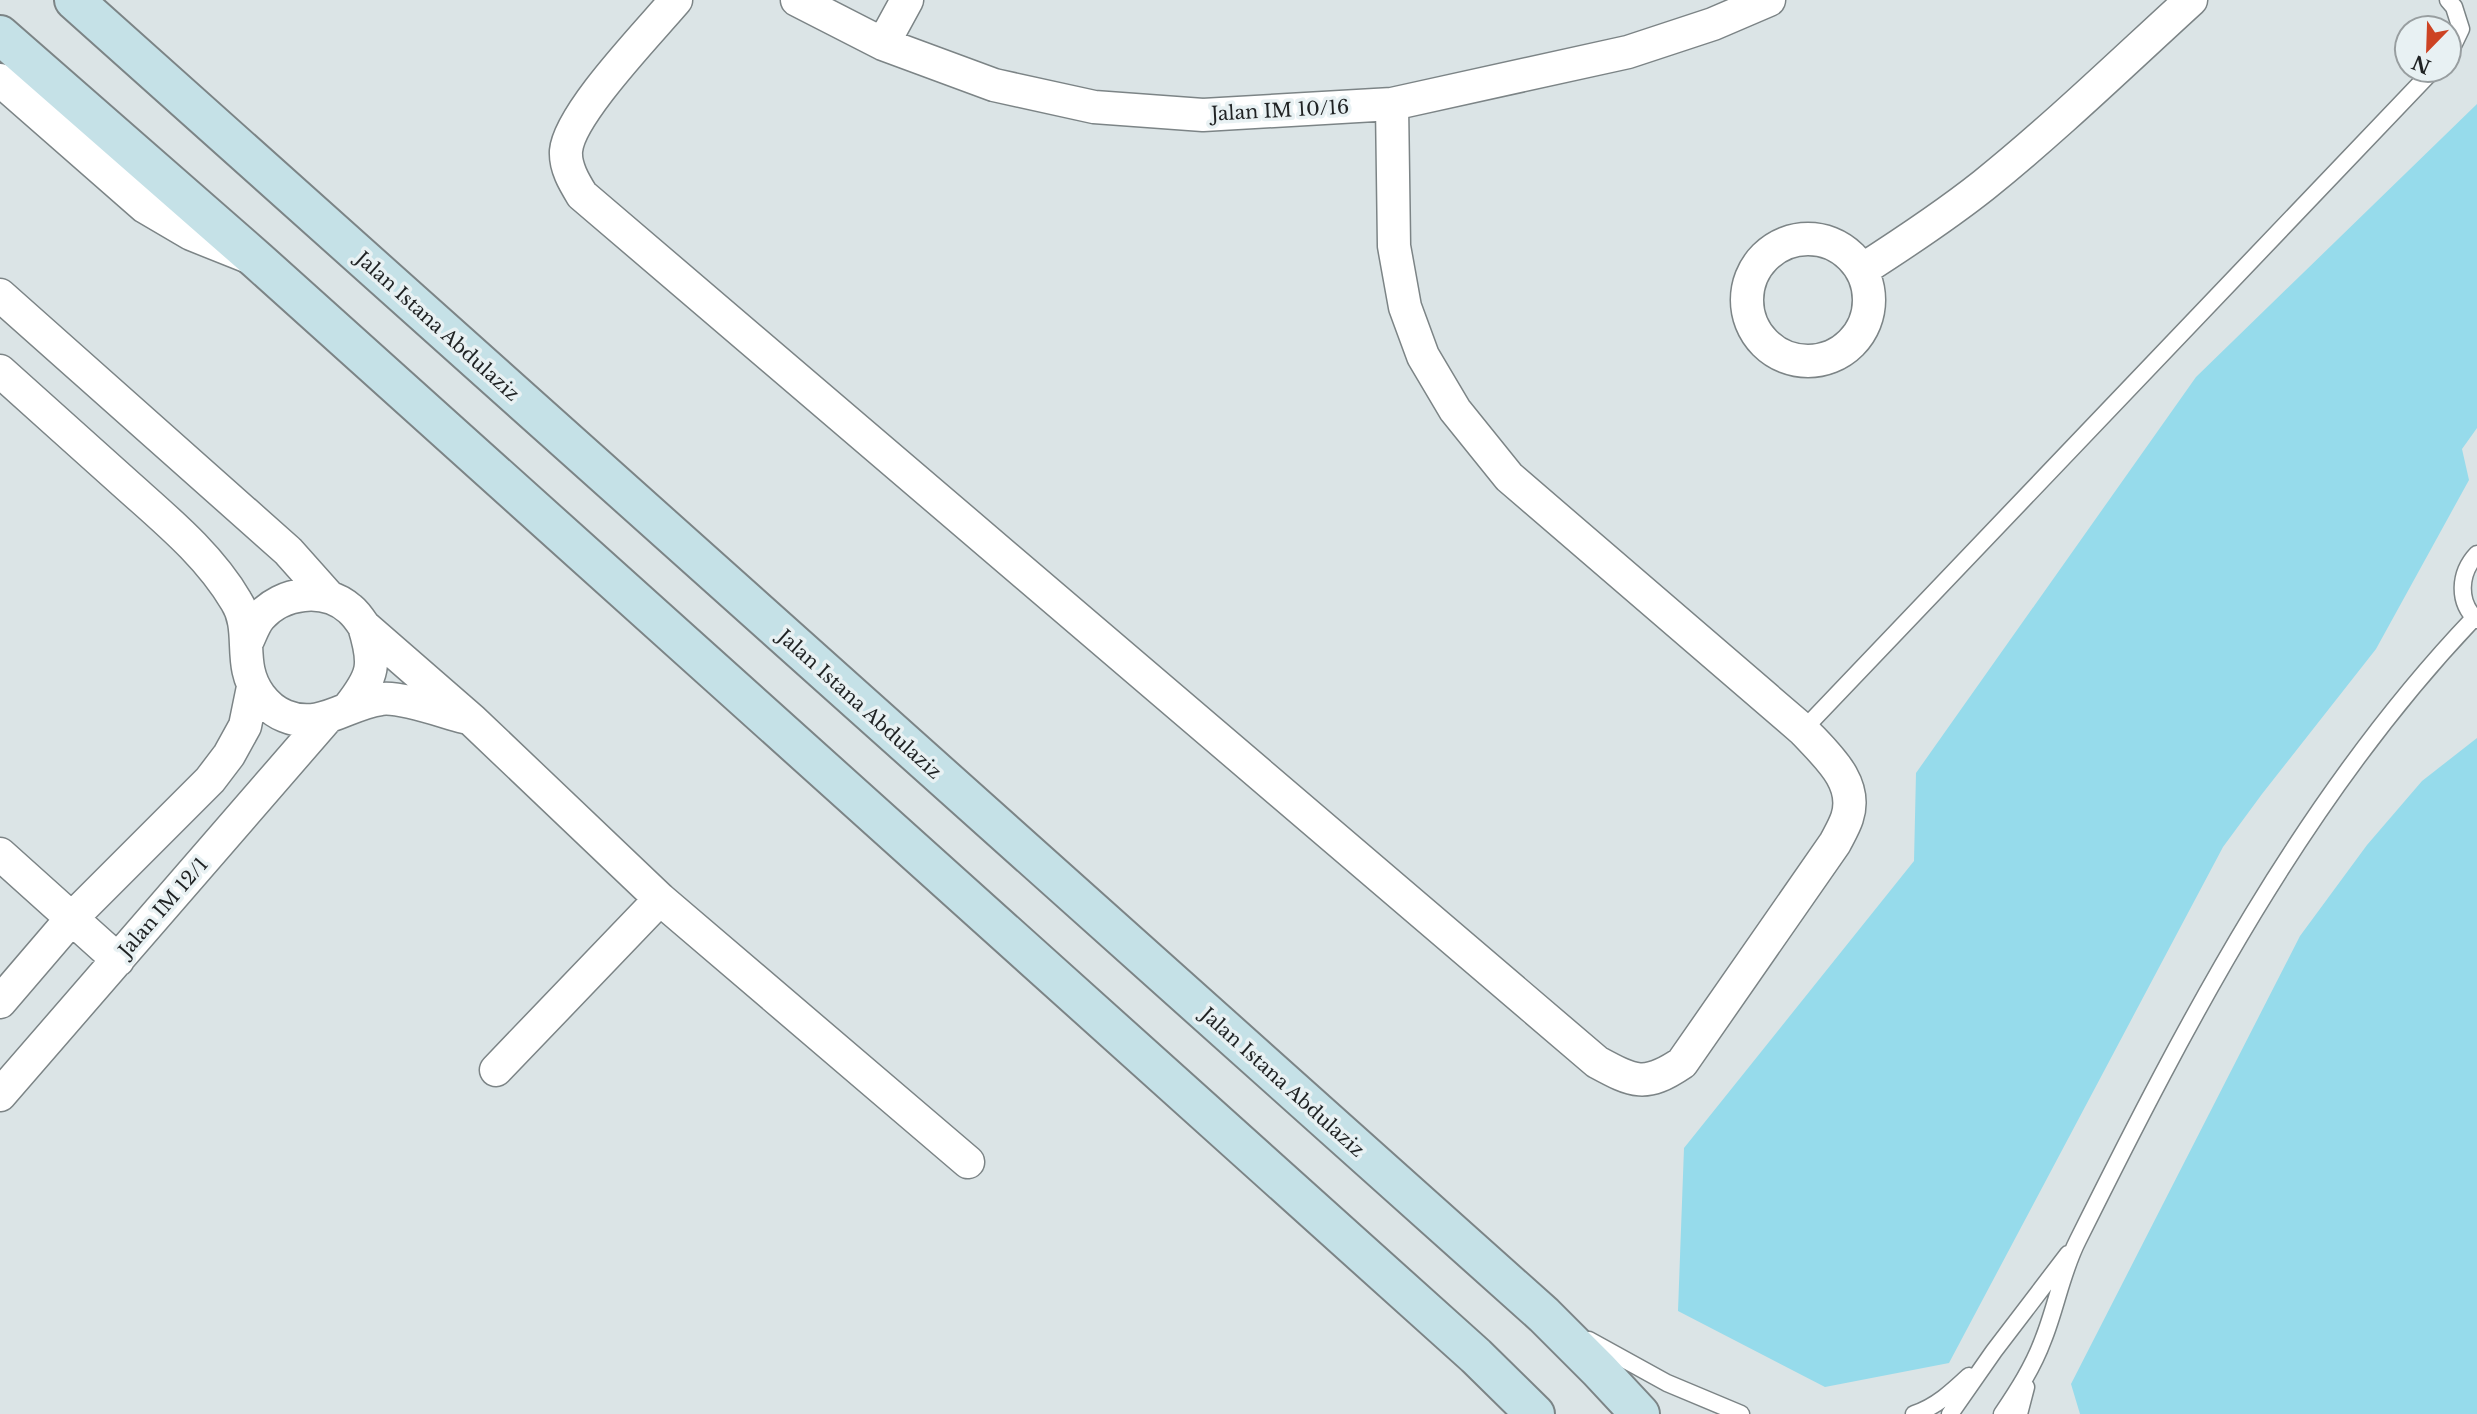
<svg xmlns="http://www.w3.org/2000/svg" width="2477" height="1414" font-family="'Libre Baskerville',serif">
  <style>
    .green { fill: #96dbeb }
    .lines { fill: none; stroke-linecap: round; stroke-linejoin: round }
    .lane-casing { stroke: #7c8486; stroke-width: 19 }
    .street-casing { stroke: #7c8486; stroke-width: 35 }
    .secondary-casing { stroke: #7c8486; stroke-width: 42 }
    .lane { stroke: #fff; stroke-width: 16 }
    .street { stroke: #fff; stroke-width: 32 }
    .secondary { stroke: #c5e1e7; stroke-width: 38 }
    .labels { text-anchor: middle; stroke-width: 7; stroke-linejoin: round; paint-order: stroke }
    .street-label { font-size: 19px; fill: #1f2223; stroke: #e8f1f3 }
  </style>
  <rect width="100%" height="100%" fill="#dbe4e6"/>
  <path class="green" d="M2477,104V428L2462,449L2469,480L2376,649L2262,794L2223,847L1949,1363L1825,1387L1678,1311L1684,1148L1914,861L1916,773L2196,377Z
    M2477,738V1414H2080L2071,1384L2300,936L2367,845L2422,781Z"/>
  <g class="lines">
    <defs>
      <path id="lane" d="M2448,0L2454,7L2461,29L2449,54
        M2477,554C2459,573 2457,602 2477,620
        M1803,730L2433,70
        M1589,1340L1667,1383L1741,1414
        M1914,1414C1936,1407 1953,1391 1969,1376
        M1950,1414L1994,1351L2068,1254
        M2002,1414C2018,1390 2033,1367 2043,1340C2056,1308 2062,1271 2078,1240C2187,1021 2304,796 2474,618
        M2019,1414L2026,1387"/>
      <path id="street" d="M676,0C650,31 569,114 566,151C565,167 574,182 582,195L1597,1062C1634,1082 1645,1088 1682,1063L1835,843C1839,835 1844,827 1847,818C1859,782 1826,755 1803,730L1509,477L1455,410L1423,356L1405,307L1394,246L1392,104
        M797,0L883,44L994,85L1094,107L1203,115L1392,104L1628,52L1713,24L1769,0
        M883,44L907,0
        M0,80L145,207L191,234L246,256
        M1747 300a61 61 0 1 1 122 0a61 61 0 1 1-122 0Z
        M1862,270C1904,243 1945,216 1984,185C2056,127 2123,62 2191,0
        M0,295L288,551L329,597
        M0,371C42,409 85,447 127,485C166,520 209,555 236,601C255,631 236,664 260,696C266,704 275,712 285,716C321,731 347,703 381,699C400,696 444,712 464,717
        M247,642C251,634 254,624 260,617C282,592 324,586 350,609C355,613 360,620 364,626L472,720L660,899L968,1162
        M349,707C374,675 376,665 364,626
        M0,854L118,960
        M0,1002L72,918L210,780L229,755L245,726L253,687
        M496,1070L660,899
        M0,1095L326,719"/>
      <path id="secondary" d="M74,0L1544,1315L1599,1370L1640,1414
        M0,35L257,260L1476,1356L1535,1414"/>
    </defs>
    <use href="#lane" class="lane-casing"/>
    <use href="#street" class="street-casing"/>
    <use href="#secondary" class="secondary-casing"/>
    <use href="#lane" class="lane"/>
    <use href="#street" class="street"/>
    <use href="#secondary" class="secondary"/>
  </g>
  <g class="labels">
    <g class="street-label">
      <text transform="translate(1280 110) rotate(-3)" y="7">Jalan IM 10/16</text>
      <text transform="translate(438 326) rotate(42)" y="7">Jalan Istana Abdulaziz</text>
      <text transform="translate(860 704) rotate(42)" y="7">Jalan Istana Abdulaziz</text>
      <text transform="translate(163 907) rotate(-49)" y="7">Jalan IM 12/1</text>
      <text transform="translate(1283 1082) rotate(42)" y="7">Jalan Istana Abdulaziz</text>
    </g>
  </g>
  <g transform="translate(2428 49) rotate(203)"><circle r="33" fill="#e8f1f3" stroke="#989ea0" stroke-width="2"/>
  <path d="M0-5L12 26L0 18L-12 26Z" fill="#cd4323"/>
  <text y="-10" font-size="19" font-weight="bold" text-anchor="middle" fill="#1f2223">N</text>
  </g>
</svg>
